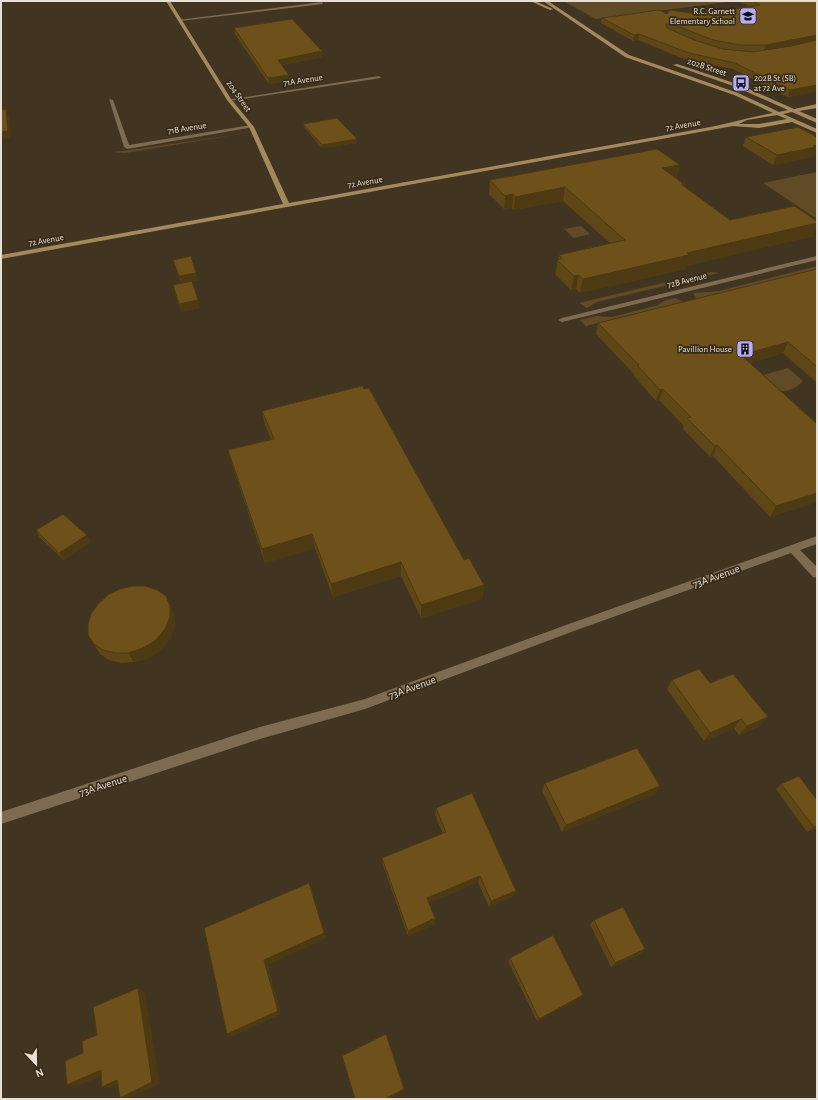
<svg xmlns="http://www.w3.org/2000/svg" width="818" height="1100" font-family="'Alegreya Sans',sans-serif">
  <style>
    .green { fill: #614b26 }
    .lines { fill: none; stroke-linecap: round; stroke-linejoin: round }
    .street { fill: #7d6c51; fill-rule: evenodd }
    .secondary { fill: #a4895d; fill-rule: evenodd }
    .wall { fill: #5f4616; fill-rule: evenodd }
    .shaded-wall { fill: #4d3912 }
    .building { fill: #6e511a; stroke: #4d3912 }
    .labels { text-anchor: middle; stroke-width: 3.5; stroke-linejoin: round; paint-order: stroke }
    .far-poi-label { font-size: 9px; fill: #e7dfd3; stroke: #372b18; text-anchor: end }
    .far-street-label { font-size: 9px; fill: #e7dfd3; stroke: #372b18 }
    .street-label { font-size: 11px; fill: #e7dfd3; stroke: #372b18 }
  </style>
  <rect width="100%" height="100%" fill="#413522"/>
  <path class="green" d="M563,1H735L596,19Z
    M234,135L125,153L114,152L123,151Z
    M817,172V219L763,183Z
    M581,226L590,234L574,238L564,229Z
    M817,266V269L697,299L693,293L719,291Z
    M713,272L719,273L597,302L587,308L579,303L704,273Z
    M675,298L683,302L586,326L580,320L597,316L612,317L658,305L666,300Z
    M788,368L803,381C795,389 788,392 776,391L759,376Z"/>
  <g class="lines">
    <path class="street" d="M322,2L323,4L180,21L178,20Z
      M379,76L381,78L229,101L227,100Z
      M109,99L113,100L129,145L251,125L254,127L127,149L124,147Z
      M817,256V260L562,322L558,320L562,318Z
      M817,536V544L800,550L817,567V578L813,577L791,553L574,631L365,709L260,739L1,824V812L260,727L365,699L566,625Z"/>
    <path class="secondary" d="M166,1H170L231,99L254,127L289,203L705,128C728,124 750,117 773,113L734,95L625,57L543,1H548L629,55L738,93L779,112L788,110L736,87L673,65L677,64L740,85L794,109L817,104V108L799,111L817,119V123L792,112L783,114L817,129V133L792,122L759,128L733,126L1,259V255L283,204L249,127L227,100ZM777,115L787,119L759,124H739L747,120Z
      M530,1H535L553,9L550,10Z"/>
  </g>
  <path class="wall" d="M739,1H817V91L788,97L733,69L687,60L638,40L633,41L601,23L602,18L667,14H698L749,6L739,2ZM674,31L676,32L700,42L694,40ZM808,42L791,46L775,49L787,46Z
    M234,28L322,51V57L282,65L290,81L269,84L235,34Z
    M303,124L357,139V143L322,148L304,127Z
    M746,137L813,155L812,157L773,165L743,146Z
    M680,165L676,178L684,184L683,186L730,220L813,236L686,266L685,269L580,293L576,289L571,290L555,274L559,255L610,243L563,201L514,210L512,208L504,209L489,194L490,180Z
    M173,260L198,280L192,282L200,308L181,312L173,285L181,283Z
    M817,269V383L783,353L749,363L817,424V502L770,517L713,456L710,457L683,429L684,426L659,400L656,401L634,376V374L596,334L598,323Z
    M262,411L464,560L484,585L482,599L421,618L401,576L333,597L315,548L265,563L232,464L228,450L271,439L265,425Z
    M36,530L87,535L91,542L64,560L40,538Z
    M170,606L175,616V627L170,639L161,650L149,658L134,662L121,663L109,660L100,654L88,635Z
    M672,680L710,683L760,726L739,735L734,728L704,741L667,689Z
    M545,783L655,794L562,832L542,791Z
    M781,784L817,828L807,832L776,789Z
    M436,808L513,897L489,907L478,882L429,903L435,924L408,936L383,865L382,858L443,834L435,815Z
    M594,920L645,949L641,953L611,967L590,924Z
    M510,958L583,995L580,998L537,1021L508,961Z"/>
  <path class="shaded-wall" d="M639,34L638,40L633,41L634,35Z
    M817,35V41L764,51L766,45Z
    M322,51V57L279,65L278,60Z
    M289,75L290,81L269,84L268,78Z
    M817,85V91L788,97L790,90Z
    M6,109L9,116L11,138L1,139V132Z
    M357,139V143L322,148V145Z
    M817,145V154L813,155L812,157L773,165L777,155Z
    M680,165L676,178L659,181L662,168Z
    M565,187L563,201L514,210L515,197Z
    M513,194L512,208L504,209L505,196Z
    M817,223V227L813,236L686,266L685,269L580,293L583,279L687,253Z
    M196,273L198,280L181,284L179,276Z
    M579,275L576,289L571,290L574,276Z
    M198,300L200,308L181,312L179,304Z
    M788,342L783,353L737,366L741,355Z
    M663,389L659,400L656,401L660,390Z
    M717,445L713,456L710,457L715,446Z
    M817,493V502L770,517L776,506Z
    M312,534L315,548L265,563L262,549Z
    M87,535L91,542L64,560L59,553Z
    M401,562V576L333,597L331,584Z
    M484,585L482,599L421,618V605Z
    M170,606L175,616V627L170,639L161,650L149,658L134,662L128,653Z
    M768,717L760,726L739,735L747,726Z
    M741,719L734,728L704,741L710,733Z
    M660,786L655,794L562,832L566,825Z
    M817,826V828L807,832L814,827Z
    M480,876L478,882L427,904V898Z
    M309,883L327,938L268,965L281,1014L232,1037L227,1034L264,960Z
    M516,891L513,897L489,907L491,901Z
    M435,918V924L408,936V931Z
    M645,949L641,953L611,967L615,963Z
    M138,988L145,992L160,1084L128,1099L120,1098Z
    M583,995L580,998L537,1021L539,1019Z
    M101,1070L109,1072L77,1087L67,1085Z
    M117,1080L126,1081L111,1088L102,1087Z
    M404,1089L405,1090L387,1099H385Z"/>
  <path class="building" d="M752,1H817V35L766,45H740L713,40L677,26L666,24L667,28L694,40L723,49L753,52L791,46L817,40V85L790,90L735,63L689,53L639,34L634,35L602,18L659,10L667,14L670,10L698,14L760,5Z
    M292,19L322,51L278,60L289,75L268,78L234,28Z
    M6,109L8,131L1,132V110Z
    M337,118L357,139L322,145L303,124Z
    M798,127L817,137V145L813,146L816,147L777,155L746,137Z
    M657,149L680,165L662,168L684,184H681L730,220L794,206L817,221V223L687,253L689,255L583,279L579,275L574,276L557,260L562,259L559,255L625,240L565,187L515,197L513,194L505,196L490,180Z
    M191,256L196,273L179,276L173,260Z
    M817,269V367L788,342L741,355L817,424V493L776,506L717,445L715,446L687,418L691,417L663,389L660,390L637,365H639L598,323Z
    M192,281L198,300L179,304L173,285Z
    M362,386L364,389L369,388L464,560L469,558L484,585L421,605L401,562L331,584L312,534L262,549L228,450L274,439L262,411Z
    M63,514L87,535L59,553L36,530Z
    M133,586H145L157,590L166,596L170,606V617L165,629L156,640L143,648L128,653H115L103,650L94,644L88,635V625L91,614L98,604L108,595L120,589Z
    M699,669L710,683L733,674L768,717L747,726L741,719L710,733L672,680Z
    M637,748L660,786L566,825L545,783Z
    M799,776L817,800V826L814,827L781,784Z
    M472,793L516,891L491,901L480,876L427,898L435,918L408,931L382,858L446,832L436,808Z
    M309,883L324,933L264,960L278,1011L227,1034L204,928Z
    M623,907L645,949L615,963L594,920Z
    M553,935L583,995L539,1019L510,958Z
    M138,988L152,1082L120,1098L117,1080L102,1087L101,1070L67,1085L65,1061L83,1053L82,1041L97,1035L93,1007Z
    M386,1034L404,1089L385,1099H355L342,1056Z"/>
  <defs>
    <symbol id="school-square" viewBox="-11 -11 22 22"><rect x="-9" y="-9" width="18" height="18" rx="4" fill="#b6acf8" stroke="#372b18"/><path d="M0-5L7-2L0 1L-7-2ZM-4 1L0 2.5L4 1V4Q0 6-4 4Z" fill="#111"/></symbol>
    <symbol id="bus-square" viewBox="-11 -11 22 22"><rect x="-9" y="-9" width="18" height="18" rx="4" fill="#b6acf8" stroke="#372b18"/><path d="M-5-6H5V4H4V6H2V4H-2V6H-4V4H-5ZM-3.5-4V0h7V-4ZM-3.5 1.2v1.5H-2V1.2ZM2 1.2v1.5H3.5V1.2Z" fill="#111"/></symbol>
    <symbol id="building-square" viewBox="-11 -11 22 22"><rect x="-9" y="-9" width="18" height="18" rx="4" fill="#b6acf8" stroke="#372b18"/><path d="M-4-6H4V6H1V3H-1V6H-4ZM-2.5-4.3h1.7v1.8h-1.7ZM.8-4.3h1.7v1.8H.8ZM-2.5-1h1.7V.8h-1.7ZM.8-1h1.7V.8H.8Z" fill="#111"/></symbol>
  </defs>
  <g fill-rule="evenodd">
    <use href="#school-square" x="738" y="6" width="20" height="20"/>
    <use href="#bus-square" x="731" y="73" width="20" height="20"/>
    <use href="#building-square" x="735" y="339" width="20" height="20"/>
  </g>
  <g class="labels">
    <g class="far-poi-label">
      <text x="735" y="14">R.C. Garnett<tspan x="735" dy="10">Elementary School</tspan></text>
      <text x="754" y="81" text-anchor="start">202B St (SB)<tspan x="754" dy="10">at 72 Ave</tspan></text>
      <text x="732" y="352">Pavillion House</text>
    </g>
    <g class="far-street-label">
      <text transform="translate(707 67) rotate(18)" y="3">202B Street</text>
      <text transform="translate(303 80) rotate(-9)" y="3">71A Avenue</text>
      <text transform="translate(239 96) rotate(55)" y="3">204 Street</text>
      <text transform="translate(683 125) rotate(-10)" y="3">72 Avenue</text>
      <text transform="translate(187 128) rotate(-9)" y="3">71B Avenue</text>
      <text transform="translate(365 182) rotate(-10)" y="3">72 Avenue</text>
      <text transform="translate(46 240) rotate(-10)" y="3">72 Avenue</text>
      <text transform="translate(687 280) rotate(-14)" y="3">72B Avenue</text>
    </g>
    <g class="street-label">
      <text transform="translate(716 576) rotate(-20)" y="4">73A Avenue</text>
      <text transform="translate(412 687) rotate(-20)" y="4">73A Avenue</text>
      <text transform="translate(103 785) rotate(-18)" y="4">73A Avenue</text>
    </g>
  </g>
  <rect width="818" height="1100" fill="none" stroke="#e7dfd3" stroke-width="4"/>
  <g transform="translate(36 1064) rotate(158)" stroke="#372b18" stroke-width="3" paint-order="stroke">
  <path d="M0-3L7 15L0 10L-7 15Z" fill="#e7dfd3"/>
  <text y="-6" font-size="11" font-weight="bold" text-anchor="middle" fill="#e7dfd3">N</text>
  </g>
</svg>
